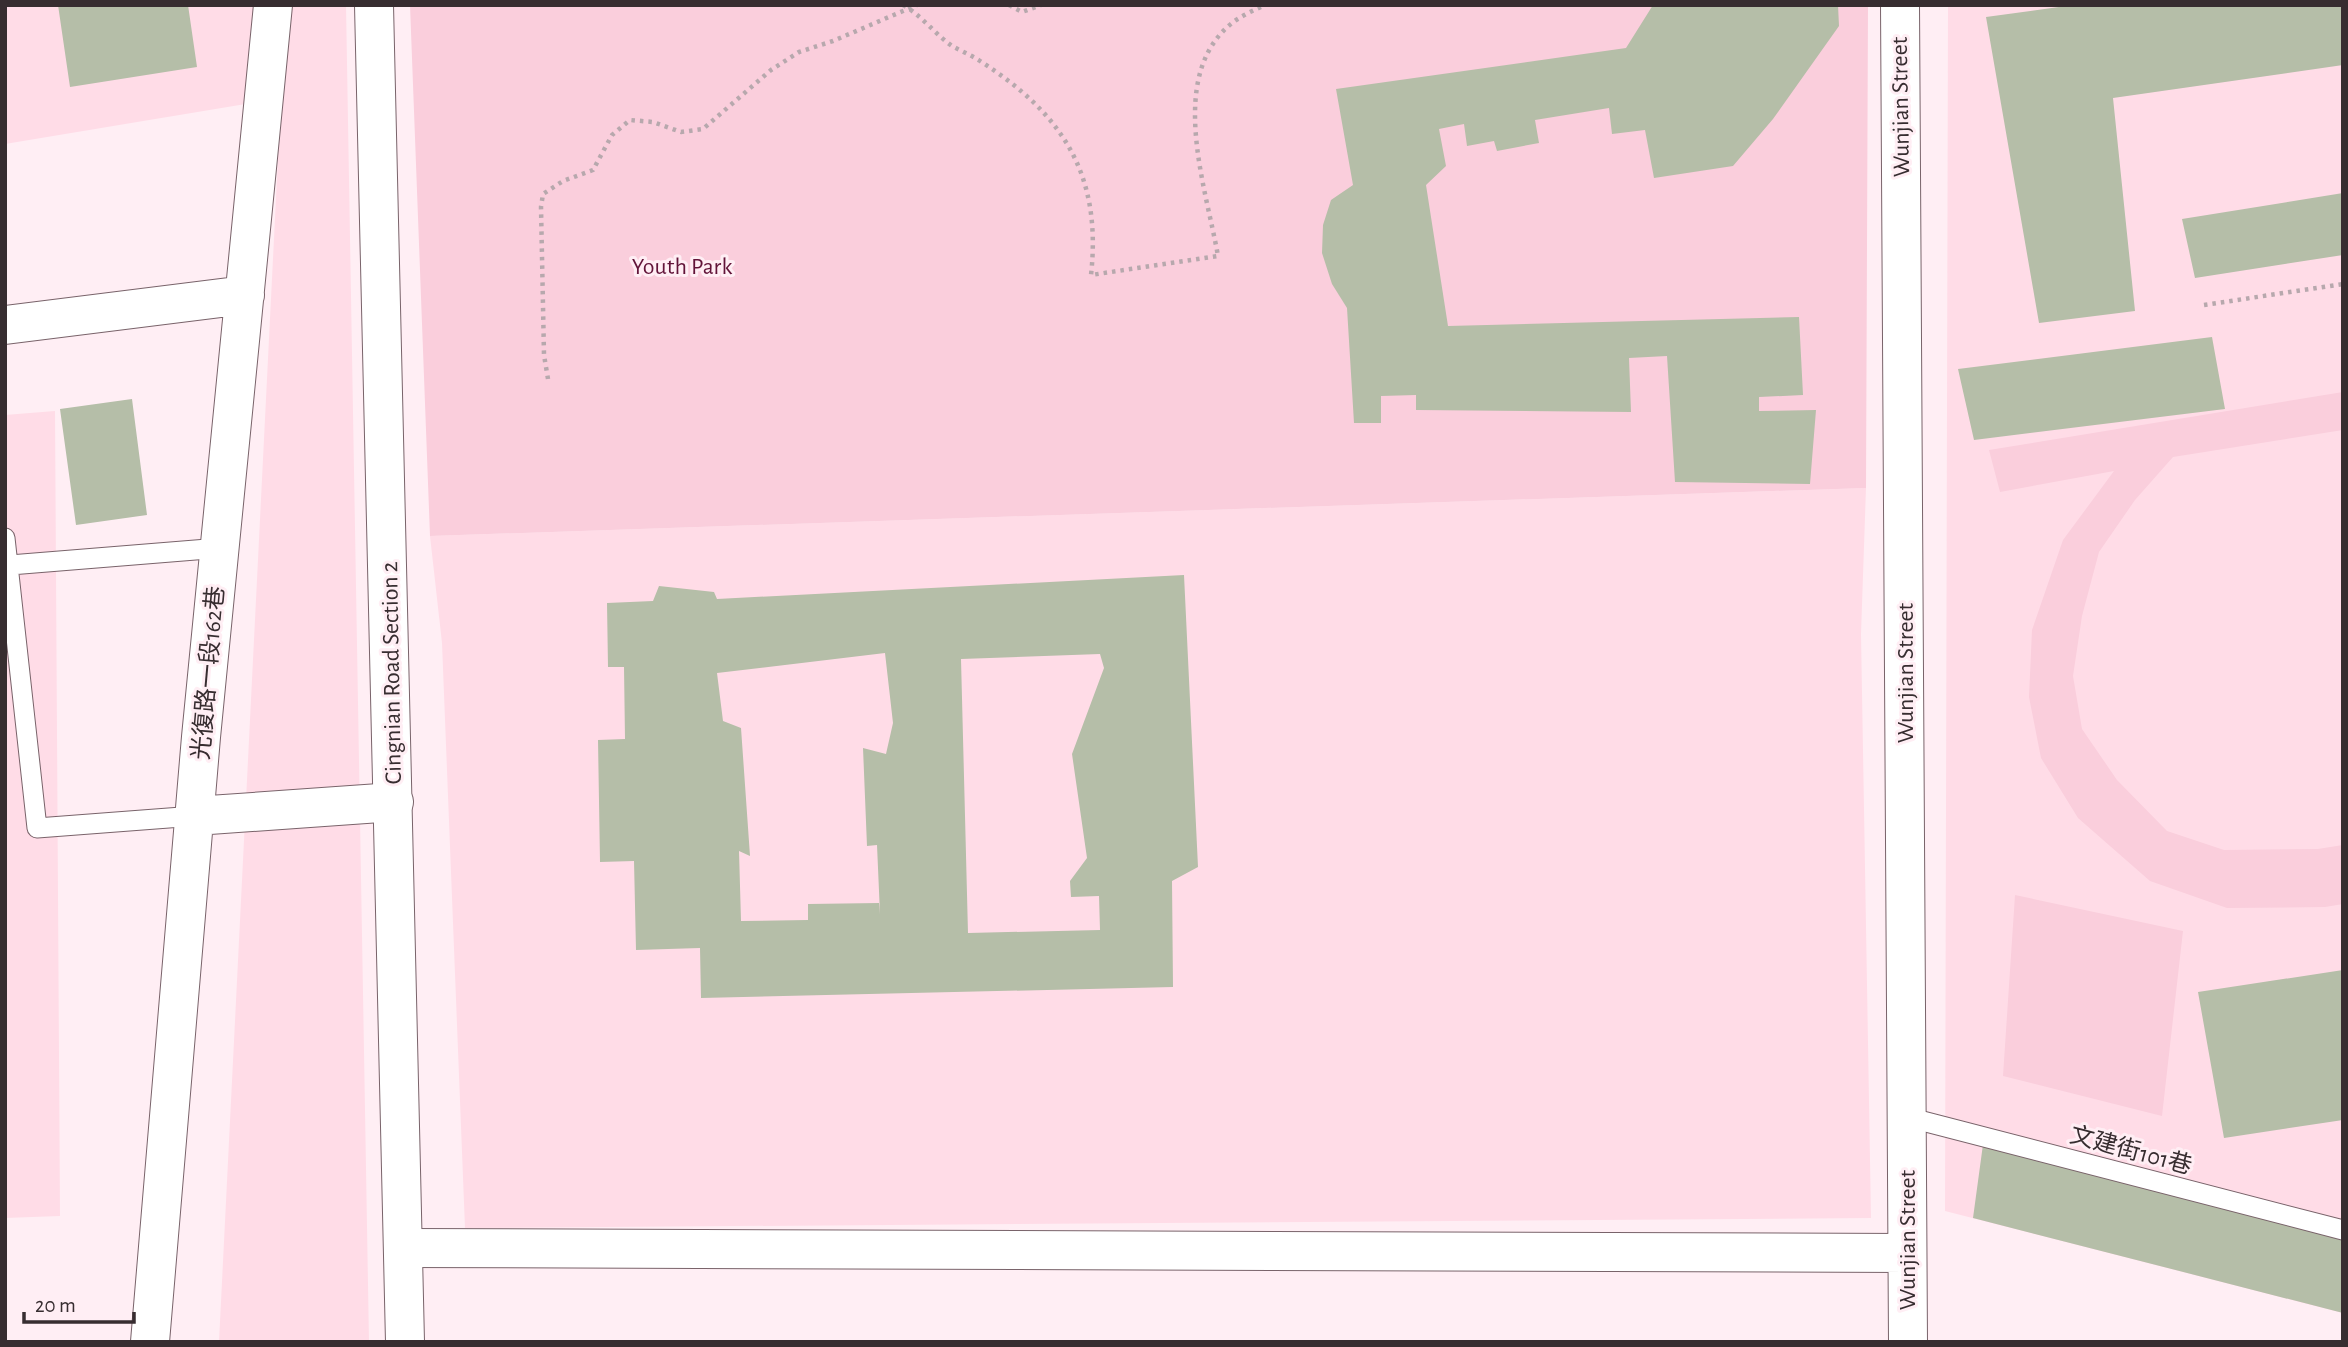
<svg xmlns="http://www.w3.org/2000/svg" width="2348" height="1347" font-family="'Alegreya Sans','Noto Sans TC',sans-serif">
  <style>
    .built { fill: #ffdce7 }
    .green { fill: #facedc }
    .building { fill: #b5bea8; fill-rule: evenodd }
    .lines { fill: none; stroke-linecap: round; stroke-linejoin: round }
    .service-casing { stroke: #79636a; stroke-width: 21 }
    .minor-casing { stroke: #79636a; stroke-width: 40 }
    .tertiary-casing { stroke: #79636a; stroke-width: 40 }
    .path { stroke: #b7a8ad; stroke-width: 4.5; stroke-dasharray: 3.5 5; stroke-linecap: butt }
    .service { stroke: #fff; stroke-width: 19 }
    .minor { stroke: #fff; stroke-width: 38 }
    .tertiary { stroke: #fff; stroke-width: 38 }
    .labels { text-anchor: middle; stroke-width: 6; stroke-linejoin: round; paint-order: stroke }
    .street-label { font-size: 24px; fill: #372d30; stroke: #ffeef4 }
    .park-label { font-size: 24px; fill: #621439; stroke: #ffeef4 }
  </style>
  <rect width="100%" height="100%" fill="#ffeef4"/>
  <path class="built" d="M5,5H346L369,1342H219L281,98L5,144Z
    M1948,5H2343V1313L1945,1211Z
    M55,411L60,1216L5,1218V415Z
    M1866,488L1861,634L1871,1218L465,1228L442,643L430,536Z"/>
  <path class="green" d="M410,5H1868L1866,488L430,536Z
    M2343,392V430L2173,457L2135,500L2099,552L2082,616L2073,676L2082,729L2117,780L2167,831L2224,850L2318,849L2343,845V904L2325,907L2227,908L2150,881L2078,818L2041,758L2029,697L2032,630L2063,540L2114,471L2000,492L1989,450Z
    M2015,895L2183,931L2162,1116L2003,1076Z"/>
  <path class="building" d="M58,5H188L197,67L70,87Z
    M1653,5H1838L1839,26L1773,119L1733,166L1654,178L1645,130L1612,134L1609,108L1535,120L1539,143L1497,151L1494,141L1467,146L1464,124L1439,129L1446,166L1426,185L1448,326L1799,317L1803,395L1759,397V411L1816,410L1810,484L1675,482L1667,356L1629,358L1631,412L1416,410V395L1381,396V423H1354L1347,308L1332,284L1322,253L1323,225L1331,200L1353,185L1336,89L1626,48Z
    M2073,5H2343V65L2113,98L2135,311L2039,323L1986,17Z
    M2343,193V255L2195,278L2182,219Z
    M2212,337L2225,409L1974,440L1958,369Z
    M132,399L147,515L76,525L60,409Z
    M1184,575L1198,867L1172,881L1173,987L701,998L700,948L636,950L634,861L600,862L598,740L625,739L624,667H608L607,603L653,601L659,586L714,592L717,599ZM885,653L893,723L886,754L863,748L867,846L877,845L880,914L879,903L808,904V920L741,921L739,851L750,856L741,728L723,721L717,673ZM1100,654L1104,668L1072,754L1087,858L1070,881L1071,897L1099,896L1100,930L968,933L961,659Z
    M2343,970V1120L2224,1138L2198,992Z
    M1984,1137L2343,1231V1313L1973,1218Z"/>
  <g class="lines">
    <defs>
      <path id="service" d="M5,538L37,828L195,816
        M10,565L220,548
        M1907,1117L2343,1230"/>
      <path id="minor" d="M1900,5L1908,1342
        M5,325L245,295
        M195,816L394,802
        M403,1248L1907,1253
        M150,1342L201,737L273,5"/>
      <path id="tertiary" d="M374,5L405,1342"/>
    </defs>
    <use href="#service" class="service-casing"/>
    <use href="#minor" class="minor-casing"/>
    <use href="#tertiary" class="tertiary-casing"/>
    <path class="path" d="M903,5C921,15 935,34 952,46C961,51 971,55 980,61C1063,114 1102,175 1091,275L1218,256C1206,187 1166,76 1232,23C1241,16 1254,10 1265,5
      M1009,5L1022,12L1041,5
      M2204,305L2343,284
      M548,379L544,355L541,207L543,194L563,181L593,170L612,135L630,120L653,122L681,132L703,129L771,70L799,52L833,41L917,5"/>
    <use href="#service" class="service"/>
    <use href="#minor" class="minor"/>
    <use href="#tertiary" class="tertiary"/>
  </g>
  <g class="labels">
    <g class="street-label">
      <text transform="translate(1900 107) rotate(-91)" y="8">Wunjian Street</text>
      <text transform="translate(208 673) rotate(-85)" y="8">光復路一段162巷</text>
      <text transform="translate(391 673) rotate(-91)" y="8">Cingnian Road Section 2</text>
      <text transform="translate(1905 673) rotate(-90)" y="8">Wunjian Street</text>
      <text transform="translate(2131 1150) rotate(15)" y="8">文建街101巷</text>
      <text transform="translate(1907 1240) rotate(-90)" y="8">Wunjian Street</text>
    </g>
    <g class="park-label">
      <text x="682" y="274">Youth Park</text>
    </g>
  </g>
  <rect width="2348" height="1347" fill="none" stroke="#372d30" stroke-width="14"/>
  <path d="M24 1312v10h110v-10" fill="none" stroke="#372d30" stroke-width="3.5"/>
  <text x="35" y="1312" font-size="21" fill="#372d30" stroke="#ffeef4" stroke-width="5" paint-order="stroke">20 m</text>
</svg>
